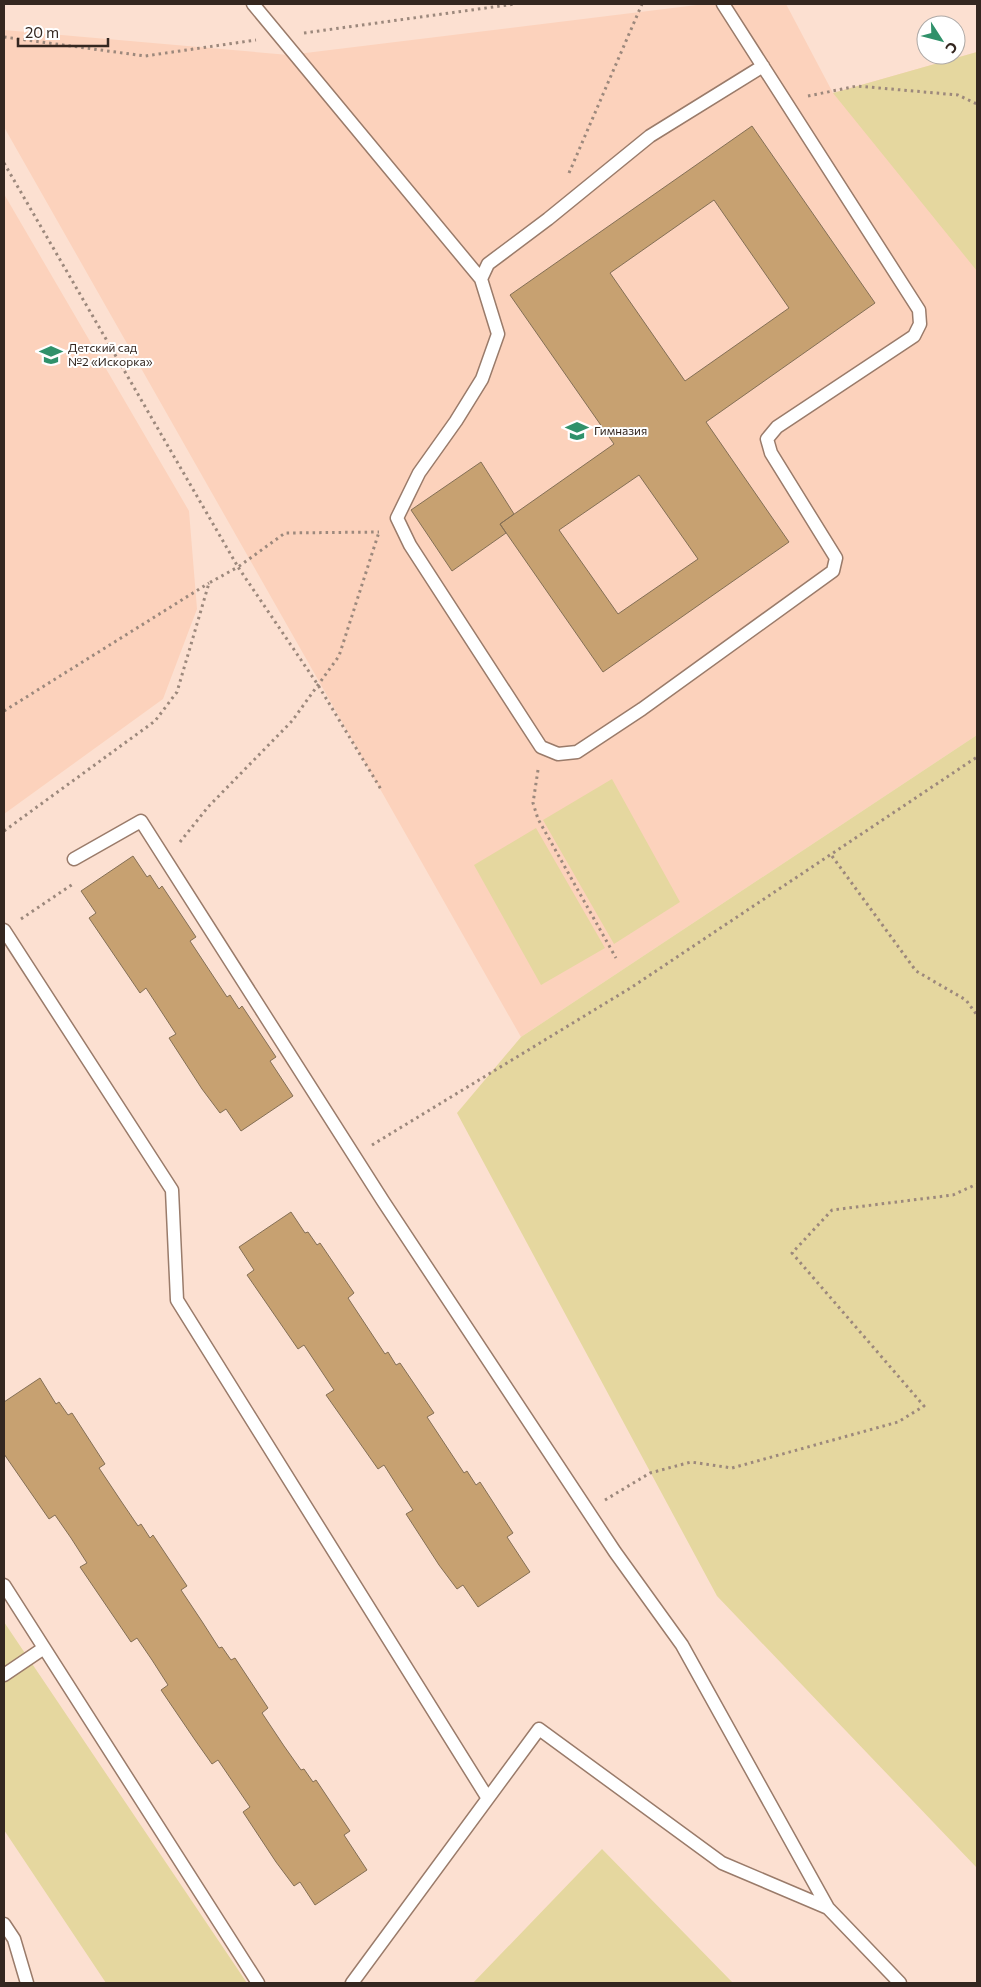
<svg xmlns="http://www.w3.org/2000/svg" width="981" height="1987" font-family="Commissioner,sans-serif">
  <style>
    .built { fill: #fcd2bc }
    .green { fill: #e5d79f }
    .building { fill: #c7a171; stroke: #846f55; fill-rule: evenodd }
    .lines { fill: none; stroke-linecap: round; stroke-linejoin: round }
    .service-casing { stroke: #9a7b6a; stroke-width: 15 }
    .path { stroke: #9c887c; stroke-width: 3; stroke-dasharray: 2.5 4; stroke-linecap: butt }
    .service { stroke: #fff; stroke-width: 12 }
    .labels { text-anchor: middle; stroke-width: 4; stroke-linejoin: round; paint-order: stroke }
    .poi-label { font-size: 12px; fill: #342720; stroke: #fff; text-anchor: start }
  </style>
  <rect width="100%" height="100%" fill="#fce0d1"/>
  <path class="built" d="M705,4H786L833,93L977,52V735L521,1037L4,127V30L289,55Z
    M4,194L189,511L197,609L163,699L4,814Z"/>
  <path class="green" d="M977,52V271L833,93Z
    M977,735V1868L717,1596L457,1113L521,1037Z
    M612,779L680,902L614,944L543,820Z
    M536,828L605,948L541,985L474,865Z
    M4,1622L247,1983H106L4,1830Z
    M602,1849L733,1983H473Z"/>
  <path class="building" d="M752,126L875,303L706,422L789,542L603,672L500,524L614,444L510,295ZM714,200L789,308L685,381L610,273ZM639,475L698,559L618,614L559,530Z
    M481,462L514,514L500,524L506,533L452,571L411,510Z
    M133,856L147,877L150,875L159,889L162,886L196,937L190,941L227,997L230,995L239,1009L242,1006L276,1057L270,1061L293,1096L241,1131L226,1109L220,1113L202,1089L169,1038L176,1034L146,988L140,993L89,918L96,913L81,891Z
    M291,1212L305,1233L308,1232L317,1245L320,1243L354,1293L348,1298L385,1354L388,1352L396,1365L400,1363L434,1413L427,1417L464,1473L467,1471L476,1485L480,1482L513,1533L507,1537L530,1572L478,1607L463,1585L457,1589L439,1565L406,1514L413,1510L398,1487L384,1465L378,1469L326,1395L334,1390L304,1345L298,1349L247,1275L254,1270L239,1247Z
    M40,1378L56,1404L59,1402L68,1415L72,1413L105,1464L99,1468L121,1501L138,1526L141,1524L150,1538L153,1535L187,1586L181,1590L203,1623L219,1648L222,1647L231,1660L235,1658L268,1708L262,1713L284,1746L301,1770L304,1769L313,1782L316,1780L350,1831L344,1835L367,1870L315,1905L300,1882L294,1886L276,1862L243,1812L250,1807L218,1760L212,1764L195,1740L161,1690L168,1685L152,1660L137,1638L131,1642L80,1567L87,1563L71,1538L55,1515L49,1519L4,1454V1402Z"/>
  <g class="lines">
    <defs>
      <path id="service" d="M253,4L481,279
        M723,4L919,310L920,324L914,336L777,427L767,439L771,453L836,558L833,571L642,709L577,752L558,754L541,747L410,545L397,518L419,473L456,421L482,379L498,334L481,279L488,264L548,219L650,136L763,66
        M74,859L141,821L383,1201L615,1552L682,1645L828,1908
        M4,930L172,1190L177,1300L487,1797
        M4,1585L258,1983
        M4,1675L44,1648
        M4,1924L14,1939L27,1983
        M352,1983L539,1729L722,1863L828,1908L900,1983"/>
    </defs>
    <use href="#service" class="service-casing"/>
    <path class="path" d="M304,33L515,4
      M4,37L145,56L256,40
      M808,96L857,86L958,95L977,104
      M4,163L238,567L285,533L379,532
      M569,173L642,4
      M4,711L209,583
      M538,770L533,803L538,819L616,958
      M4,831L155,721L177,692L209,583L238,567L318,685L382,791
      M180,842L208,807L292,721L339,656L379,532
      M832,856L916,971L966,1000L977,1015
      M21,919L73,884
      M372,1145L632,987L977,757
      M605,1500L650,1473L691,1462L732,1468L898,1422L924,1406L792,1253L832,1210L953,1195L977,1184"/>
    <use href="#service" class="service"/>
  </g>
  <defs>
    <symbol id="school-bare" viewBox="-9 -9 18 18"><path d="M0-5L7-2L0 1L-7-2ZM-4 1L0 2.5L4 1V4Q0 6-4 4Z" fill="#30916a" stroke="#fff" stroke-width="2.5" paint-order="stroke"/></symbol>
  </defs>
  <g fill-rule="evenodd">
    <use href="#school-bare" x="35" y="339" width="32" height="32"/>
    <use href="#school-bare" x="561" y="415" width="32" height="32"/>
  </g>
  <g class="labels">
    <g class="poi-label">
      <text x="68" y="352">Детcкий сад<tspan x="68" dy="14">№2 «Искорка»</tspan></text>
      <text x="594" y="435">Гимназия</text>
    </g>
  </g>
  <rect width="981" height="1987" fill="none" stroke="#342720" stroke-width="10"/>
  <g transform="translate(941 40) rotate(126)"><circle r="24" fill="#ffffff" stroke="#aea9a6"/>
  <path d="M0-4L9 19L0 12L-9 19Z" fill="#30916a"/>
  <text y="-8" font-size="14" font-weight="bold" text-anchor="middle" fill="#342720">С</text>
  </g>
  <path d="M18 38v8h90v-8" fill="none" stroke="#342720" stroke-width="2.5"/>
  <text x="25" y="38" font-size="15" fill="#342720" stroke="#ffffff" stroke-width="4" paint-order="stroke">20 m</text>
</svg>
